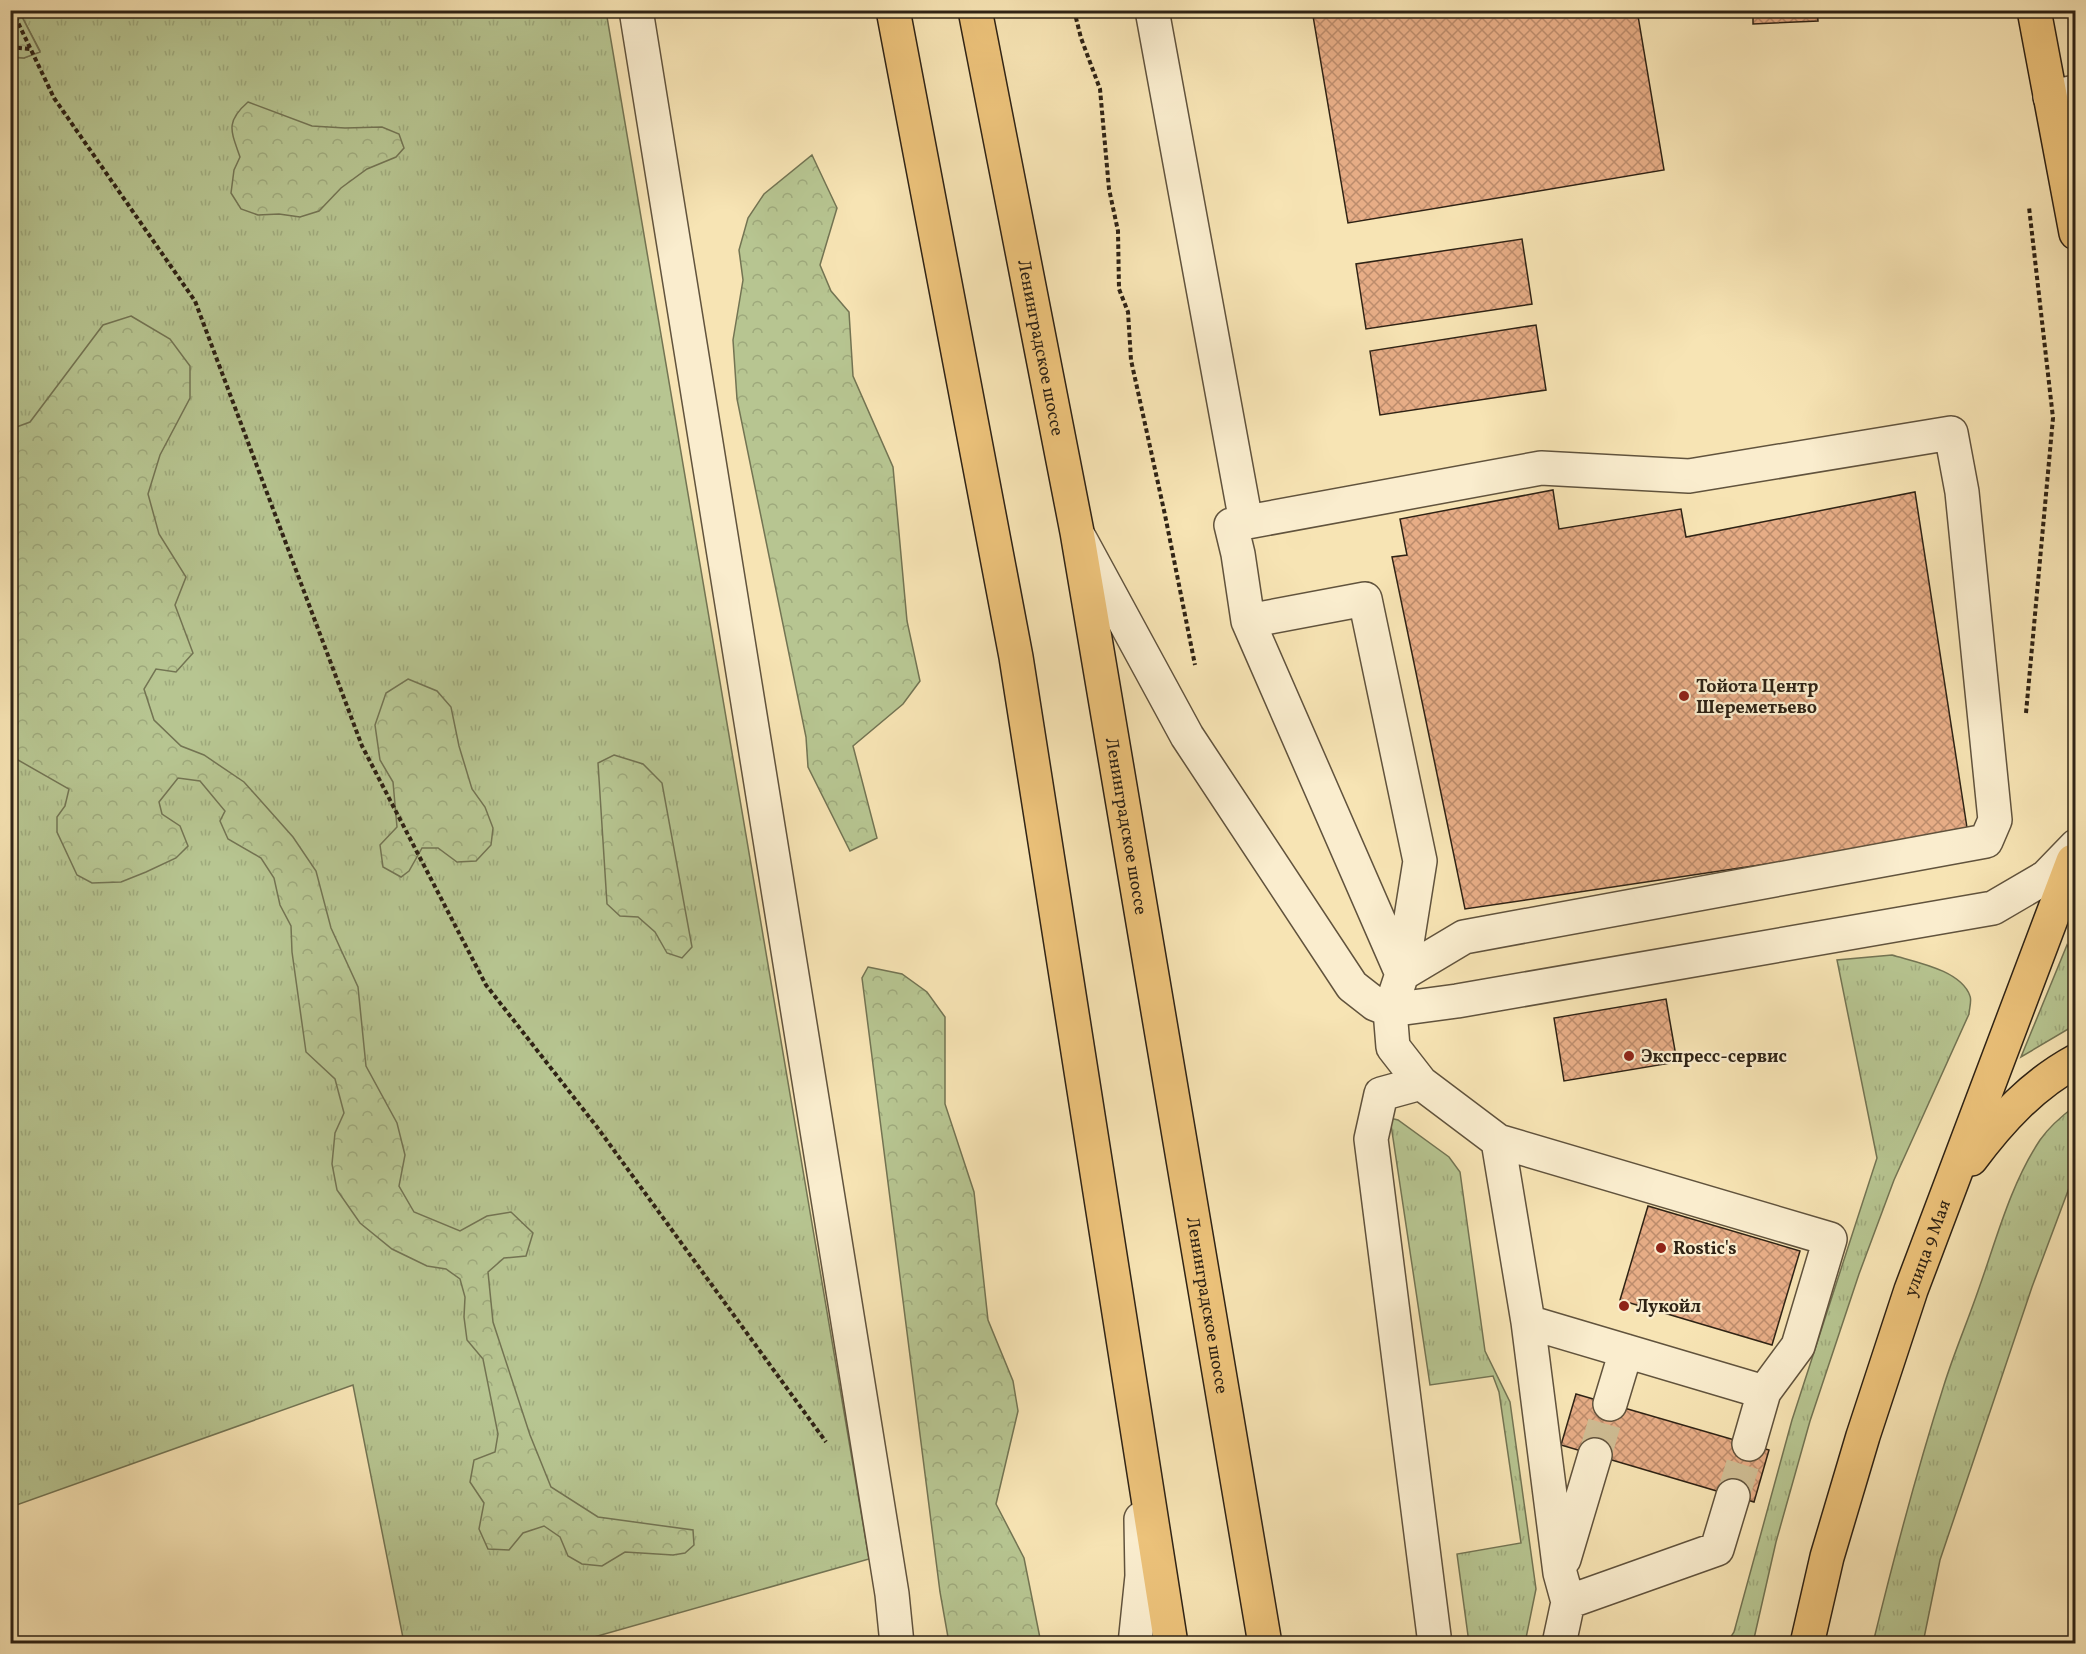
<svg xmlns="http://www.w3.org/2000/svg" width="2086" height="1654" font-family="Vollkorn,serif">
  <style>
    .grass { fill: url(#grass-tufts); stroke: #737453; stroke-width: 1.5 }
    .forest { fill: url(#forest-crowns); stroke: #737453; stroke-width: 1.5 }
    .building { fill: url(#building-cross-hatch); stroke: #2f2315; stroke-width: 1.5 }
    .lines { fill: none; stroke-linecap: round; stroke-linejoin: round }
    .minor-tunnel { stroke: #cfbd94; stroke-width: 33; stroke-dasharray: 33 16; stroke-linecap: butt }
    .minor-casing { stroke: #61533d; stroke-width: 36 }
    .major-casing { stroke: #2f2315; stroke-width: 36 }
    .highway-casing { stroke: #2f2315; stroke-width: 36 }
    .path { stroke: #2f2315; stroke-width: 4; stroke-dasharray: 4.5 3; stroke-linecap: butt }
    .minor { stroke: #faedce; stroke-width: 33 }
    .major { stroke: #ecc27a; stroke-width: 33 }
    .highway { stroke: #ecc27a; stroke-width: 33 }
    .poi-dot { fill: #8f2418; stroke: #faedce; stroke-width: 2 }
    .labels { text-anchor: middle; stroke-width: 4.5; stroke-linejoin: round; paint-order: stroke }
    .street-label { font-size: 18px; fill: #2f2315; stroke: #faedce }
    .poi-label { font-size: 18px; font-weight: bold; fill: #2f2315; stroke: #faedce; text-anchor: start }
  </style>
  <defs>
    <pattern id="grass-tufts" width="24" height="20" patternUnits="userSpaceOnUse" patternTransform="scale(1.5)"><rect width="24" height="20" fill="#b7c591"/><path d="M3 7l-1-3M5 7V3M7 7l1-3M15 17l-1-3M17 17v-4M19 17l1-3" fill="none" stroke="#9ea97c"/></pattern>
    <pattern id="forest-crowns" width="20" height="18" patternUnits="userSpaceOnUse" patternTransform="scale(1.5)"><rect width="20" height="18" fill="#b7c591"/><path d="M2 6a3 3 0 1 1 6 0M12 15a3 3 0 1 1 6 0" fill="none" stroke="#9ea97c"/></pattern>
    <pattern id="building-cross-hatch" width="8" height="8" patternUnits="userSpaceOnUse" patternTransform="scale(1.5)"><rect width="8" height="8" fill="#e7ad86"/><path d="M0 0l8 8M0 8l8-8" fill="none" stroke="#bc8c6c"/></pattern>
  </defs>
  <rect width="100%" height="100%" fill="#f7e4b4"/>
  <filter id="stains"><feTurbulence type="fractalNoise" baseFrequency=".00333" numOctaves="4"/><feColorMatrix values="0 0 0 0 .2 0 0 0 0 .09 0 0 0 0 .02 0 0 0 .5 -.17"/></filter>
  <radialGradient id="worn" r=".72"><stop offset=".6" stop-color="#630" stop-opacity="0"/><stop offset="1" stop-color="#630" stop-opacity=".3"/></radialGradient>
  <path class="grass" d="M19,11H606L869,1559L573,1643H404L353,1385L11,1507L10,57L24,58L40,51Z
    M2067,945L2075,959V1025L2021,1057Z
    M1892,955C1915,962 1961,970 1970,996C1972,1001 1969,1009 1969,1014L1894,1180L1859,1274L1810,1421L1776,1542L1753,1643H1727L1734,1632L1792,1420L1877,1158L1837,960Z
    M2075,1106V1172L2032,1287L1940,1560L1923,1643H1873C1894,1557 1917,1470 1944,1385C1954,1353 1967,1323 1978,1291C1996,1241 2010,1185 2040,1140C2049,1127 2063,1115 2075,1106Z
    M1390,1118L1398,1120L1449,1157L1460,1172L1485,1351L1510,1402L1536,1589L1525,1643H1469L1457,1554L1521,1543L1499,1392L1493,1376L1430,1385Z"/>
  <path class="forest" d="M11,10L19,11L40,52L24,58L11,57Z
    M248,102L312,126L345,128L382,127L399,134L404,148L396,157L367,169L341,188L319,211L300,217L279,214L258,215L241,209L231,193L234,170L240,157C231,131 225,122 248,102Z
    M812,155L837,208L820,265L831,291L849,312L853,376L893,467L907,621L920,681L903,704L853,746L877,838L850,851L808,767L806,737L737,399L733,340L743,280L739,250L748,218L764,194Z
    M131,316L170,339L190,366V398L160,455L148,494L159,534L186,577L175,605L193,653L176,672L156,669L144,689L154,720L181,746L204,755L244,782L293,837L316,871L331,928L358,987L366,1066L397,1123L405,1155L399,1186L414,1212L460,1231L487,1216L511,1212L533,1233L526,1256L504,1258L488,1272L493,1322L530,1435L551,1487L598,1517L693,1530L694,1545L685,1553L673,1555L625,1552L602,1566L582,1564L568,1556L560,1537L544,1526L523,1533L509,1550L488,1549L479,1529L484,1503L470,1482L474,1460L495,1452L498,1434L483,1359L467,1340L464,1317L465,1297L460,1279L446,1269L427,1266L392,1249L360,1223L337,1190L332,1164L335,1133L344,1113L335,1079L306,1052L292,952L291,926L280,905L274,878L261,858L228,839L220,821L225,811L200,781L178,778L159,802L162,814L180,826L188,846L176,858L146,872L121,882L92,883L77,875L57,832V817L65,806L69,789L11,756L10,506L16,480L11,475V429L30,422L103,325Z
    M408,679L437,691L451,707L459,746L472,789L485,807L493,828L491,845L476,861L457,862L438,848H422L409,871L401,877L383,867L380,845L397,827L393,782L380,760L375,725L386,693Z
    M614,755L643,764L662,783L692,947L682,958L667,953L655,932L638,917L620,916L607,904L598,763Z
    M868,967L902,974L927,992L945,1017V1104L974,1192L988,1320L1013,1381L1018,1411L996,1504L1024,1558L1041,1643H949L940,1592L862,978Z"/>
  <path class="building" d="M1312,10H1637L1664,170L1348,223Z
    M1753,10H1817L1818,21L1753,24Z
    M1522,239L1532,304L1366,329L1356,264Z
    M1536,325L1546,390L1380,415L1370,351Z
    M1553,490L1559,529L1681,509L1686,537L1915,492L1968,834L1465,909L1392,557L1407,555L1400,519Z
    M1666,999L1677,1062L1564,1081L1554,1018Z
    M1648,1206L1800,1251L1772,1345L1620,1300Z
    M1576,1394L1769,1450L1754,1502L1561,1445Z"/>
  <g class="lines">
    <path class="minor-tunnel" d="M1595,1455L1610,1404
      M1733,1496L1749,1444"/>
    <defs>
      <path id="minor" d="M636,10L892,1594L897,1644
        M1152,10L1246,522
        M2050,97L2076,92
        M1080,539L1187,736L1352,986L1375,1004L1390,1010L1457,1001L1993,908L2046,877L2076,846
        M1248,621L1238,554L1231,525L1541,468L1689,476L1951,433L1962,492L1995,820L1986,841L1464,937L1402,974
        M1402,974L1248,621L1365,599L1420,861L1402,974L1390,1010L1393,1047L1421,1083L1498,1141L1528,1322L1560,1573L1568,1602L1559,1644
        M1421,1083L1381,1094L1371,1139L1435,1644
        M1498,1141L1830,1239L1798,1346L1764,1392
        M1528,1322L1764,1392L1749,1444
        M1610,1404L1626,1351
        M1564,1559L1595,1455
        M1568,1602L1717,1549L1733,1496
        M1135,1644L1142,1576L1141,1519"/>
      <g id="major">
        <path d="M2034,10L2076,233"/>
        <path d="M1971,1159C2000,1120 2032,1085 2076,1061"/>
        <path id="s1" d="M1807,1644L1827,1557L1863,1436L1911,1290L2073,861"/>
      </g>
      <g id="highway">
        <path d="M893,10L1016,657L1171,1644"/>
        <path id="s2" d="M975,10L1077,532L1265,1644"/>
      </g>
    </defs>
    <use href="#minor" class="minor-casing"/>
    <use href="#major" class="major-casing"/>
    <use href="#highway" class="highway-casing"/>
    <path class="path" d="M12,10L54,98L195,301L362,746L486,985L597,1127L826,1442
      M1074,10L1081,38L1100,89L1109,189L1118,231L1119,289L1128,312L1131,360L1165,515L1195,665
      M10,47L30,49
      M2026,713L2053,418L2029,207"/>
    <use href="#minor" class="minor"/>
    <use href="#major" class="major"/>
    <use href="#highway" class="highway"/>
  </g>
  <g class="poi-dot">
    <circle cx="1684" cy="696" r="6"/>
    <circle cx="1629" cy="1056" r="6"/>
    <circle cx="1661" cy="1248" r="6"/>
    <circle cx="1624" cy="1306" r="6"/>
  </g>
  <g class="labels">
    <g class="street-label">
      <text dy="6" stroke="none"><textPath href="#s2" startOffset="344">Ленинградское шоссе</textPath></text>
      <text dy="6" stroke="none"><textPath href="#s2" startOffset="830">Ленинградское шоссе</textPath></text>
      <text dy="6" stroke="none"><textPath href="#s1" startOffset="414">улица 9 Мая</textPath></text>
      <text dy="6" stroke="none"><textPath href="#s2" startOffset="1316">Ленинградское шоссе</textPath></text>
    </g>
    <g class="poi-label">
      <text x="1696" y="692">Тойота Центр<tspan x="1696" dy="21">Шереметьево</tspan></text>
      <text x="1641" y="1062">Экспресс-сервис</text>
      <text x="1673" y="1254">Rostic's</text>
      <text x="1636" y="1312">Лукойл</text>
    </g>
  </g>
  <rect width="2086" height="1654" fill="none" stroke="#f7e4b4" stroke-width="36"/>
  <rect x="12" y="12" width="2062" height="1630" fill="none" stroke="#2f2315" stroke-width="3"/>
  <rect x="18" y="18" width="2050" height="1618" fill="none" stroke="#2f2315" stroke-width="1.5"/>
  <rect width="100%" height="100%" filter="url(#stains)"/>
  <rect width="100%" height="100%" fill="url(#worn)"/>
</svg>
